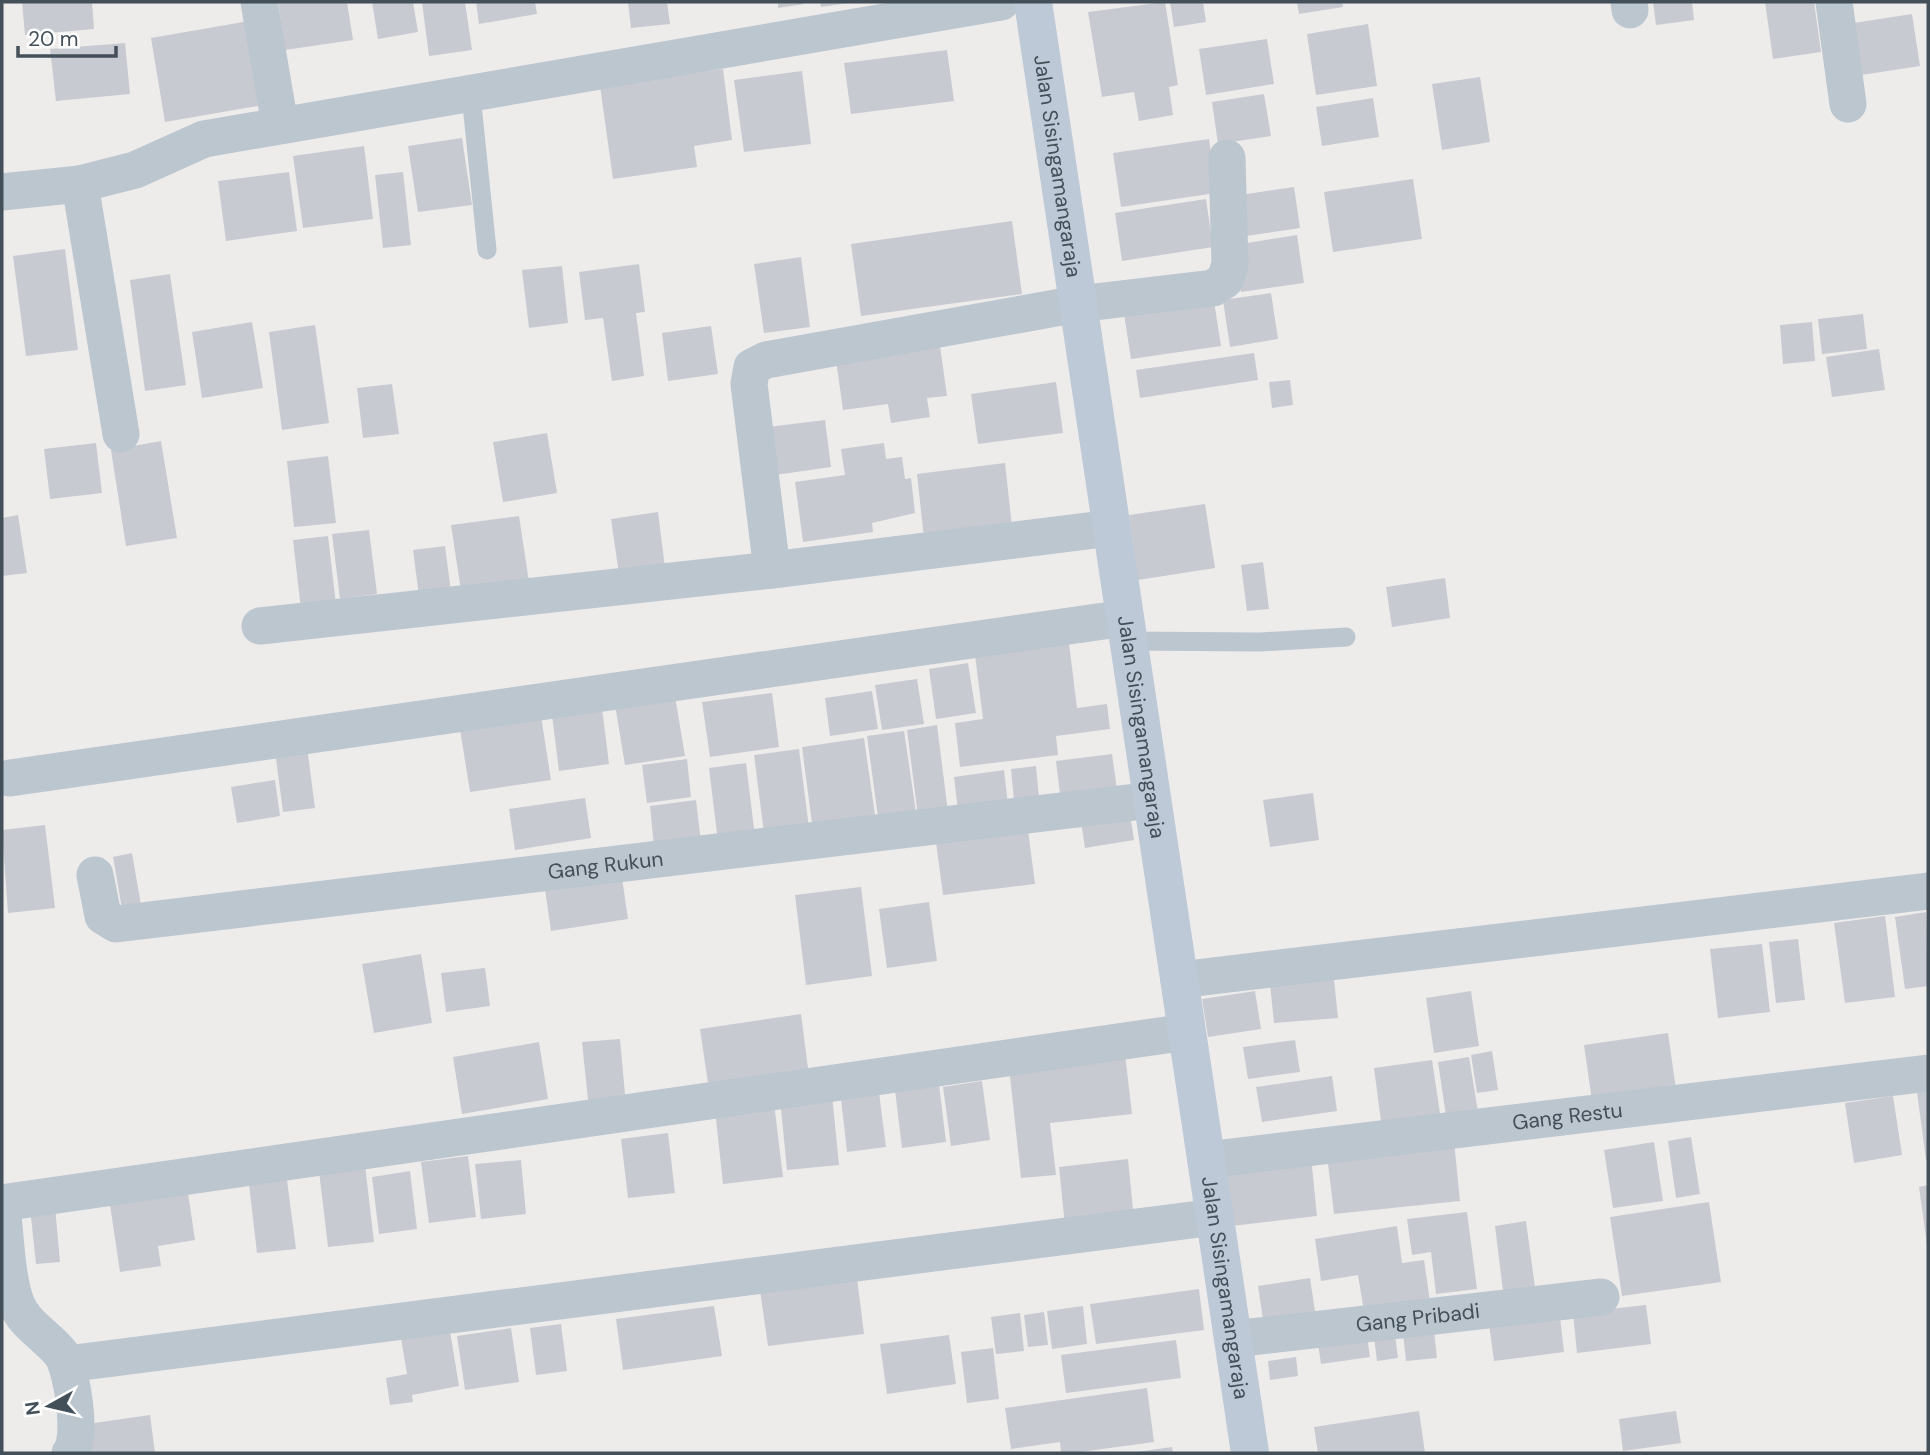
<svg xmlns="http://www.w3.org/2000/svg" width="1930" height="1455" font-family="'DM Sans',sans-serif">
  <style>
    .building { fill: #c8cad1 }
    .lines { fill: none; stroke-linecap: round; stroke-linejoin: round }
    .lane { stroke: #bbc6cf; stroke-width: 19 }
    .street { stroke: #bbc6cf; stroke-width: 37 }
    .secondary { stroke: #bdc9d6; stroke-width: 38 }
    .labels { text-anchor: middle; stroke-width: 5; stroke-linejoin: round; paint-order: stroke }
    .street-label { font-size: 21px; fill: #434f59; stroke: #fff }
  </style>
  <rect width="100%" height="100%" fill="#eeebeb"/>
  <path class="building" d="M22,2H92L94,29L25,35Z
    M278,2H347L353,40L285,50Z
    M372,2H413L418,32L378,39Z
    M422,2H465L472,50L429,56Z
    M476,2H535L537,14L479,24Z
    M628,2H667L670,24L631,28Z
    M778,2H803L804,4L778,8Z
    M820,2H848V3L821,7Z
    M1165,2L1178,85L1169,87L1173,115L1139,121L1134,92L1102,97L1088,12Z
    M1170,2H1203L1206,22L1174,27Z
    M1297,2H1342L1343,7L1299,14Z
    M1653,2H1692L1694,20L1656,25Z
    M1765,2H1814L1821,52L1773,59Z
    M1912,14L1920,66L1855,76L1847,24Z
    M249,21L264,105L165,122L151,38Z
    M1368,24L1377,86L1316,95L1307,34Z
    M1267,39L1274,84L1206,95L1199,49Z
    M125,43L130,94L56,101L50,49Z
    M947,50L954,101L851,114L844,63Z
    M723,69L732,140L694,146L697,167L613,179L600,86Z
    M802,71L811,144L744,152L734,80Z
    M1480,77L1490,142L1442,150L1432,84Z
    M1264,94L1271,136L1218,144L1212,102Z
    M1373,98L1379,137L1322,146L1316,107Z
    M462,138L472,205L418,212L408,146Z
    M1209,139L1216,193L1121,207L1113,153Z
    M364,146L373,219L303,228L293,156Z
    M289,172L297,231L226,241L218,181Z
    M403,172L411,245L383,248L375,175Z
    M1413,179L1422,239L1333,252L1324,192Z
    M1294,187L1300,228L1239,237L1233,196Z
    M1206,199L1213,247L1122,261L1115,213Z
    M1012,221L1022,294L861,316L851,244Z
    M1297,235L1304,283L1241,292L1234,245Z
    M65,249L78,350L26,356L13,256Z
    M801,257L810,327L764,333L754,264Z
    M639,264L645,312L636,313L644,376L612,381L603,318L585,320L579,272Z
    M562,266L568,323L529,328L522,270Z
    M170,274L186,385L145,391L130,280Z
    M1271,293L1278,339L1230,347L1223,300Z
    M1213,295L1221,346L1131,359L1123,308Z
    M1863,314L1867,349L1822,354L1818,319Z
    M252,322L263,388L202,398L192,332Z
    M1812,322L1815,361L1783,364L1780,325Z
    M315,325L329,423L282,430L269,332Z
    M711,326L718,374L668,381L662,333Z
    M940,346L947,396L927,398L930,417L891,423L888,404L843,410L836,360Z
    M1879,349L1885,390L1832,397L1826,357Z
    M1254,353L1258,380L1140,398L1136,370Z
    M1290,380L1293,405L1272,408L1269,382Z
    M1056,382L1063,433L978,444L971,394Z
    M392,384L399,434L363,438L357,388Z
    M825,420L831,467L775,475L768,427Z
    M547,433L557,493L503,502L493,442Z
    M161,441L177,538L126,546L111,450Z
    M96,443L102,493L50,499L44,449Z
    M884,443L886,459L902,457L905,479L911,478L915,513L872,523L873,532L803,542L795,482L845,475L841,449Z
    M328,456L336,523L294,527L287,461Z
    M1005,463L1012,527L924,538L917,474Z
    M1205,504L1215,568L1138,580L1129,515Z
    M658,512L665,568L619,574L611,519Z
    M18,515L27,573L2,576V518Z
    M519,516L529,582L461,591L451,525Z
    M369,530L377,594L340,599L332,534Z
    M328,536L336,604L301,609L293,540Z
    M445,546L451,592L419,596L413,550Z
    M1263,562L1269,609L1247,611L1241,565Z
    M1445,578L1450,618L1392,627L1386,587Z
    M1068,635L1077,708L1107,704L1110,729L1056,736L1058,755L960,767L955,723L983,719L974,647Z
    M968,663L976,713L936,719L929,669Z
    M917,679L924,724L882,730L875,685Z
    M872,691L878,729L830,736L825,698Z
    M772,693L779,747L710,757L702,702Z
    M675,696L685,756L625,765L615,705Z
    M602,708L609,764L559,771L552,715Z
    M541,716L551,780L470,792L460,729Z
    M937,725L948,812L918,816L907,730Z
    M904,731L916,812L878,817L867,736Z
    M864,738L876,822L813,831L802,747Z
    M307,747L315,808L283,812L275,751Z
    M799,749L810,836L765,841L754,755Z
    M1112,754L1118,796L1061,802L1056,761Z
    M687,759L691,797L647,803L642,765Z
    M746,763L755,837L718,842L709,768Z
    M1036,766L1040,809L1015,812L1011,769Z
    M1004,770L1008,804L958,811L954,777Z
    M275,780L280,816L237,823L231,787Z
    M1313,793L1319,840L1270,847L1263,800Z
    M585,798L591,838L515,850L509,809Z
    M696,800L701,842L654,847L650,806Z
    M1129,807L1134,840L1085,848L1080,815Z
    M45,825L55,908L8,913L2,830Z
    M1028,830L1035,884L943,895L936,842Z
    M132,853L141,905L122,909L113,857Z
    M622,878L628,919L551,931L545,889Z
    M861,887L872,976L806,985L795,895Z
    M929,902L937,961L887,968L879,909Z
    M1926,912L1928,986L1905,989L1895,917Z
    M1885,916L1895,997L1845,1003L1834,923Z
    M1798,939L1805,1000L1776,1003L1769,942Z
    M1762,944L1770,1012L1718,1018L1710,949Z
    M421,954L432,1023L374,1033L362,964Z
    M485,968L490,1006L446,1012L441,973Z
    M1334,979L1338,1018L1274,1023L1270,984Z
    M1255,991L1261,1029L1208,1037L1202,999Z
    M1471,991L1479,1046L1434,1053L1426,998Z
    M801,1014L809,1076L709,1090L700,1029Z
    M1668,1033L1677,1096L1593,1108L1584,1045Z
    M620,1039L626,1105L589,1109L582,1042Z
    M1295,1040L1300,1072L1248,1079L1243,1047Z
    M539,1042L548,1099L462,1114L453,1057Z
    M1492,1051L1498,1090L1477,1093L1471,1055Z
    M1125,1054L1132,1114L1050,1123L1056,1175L1021,1178L1009,1067Z
    M1469,1057L1479,1118L1447,1123L1438,1062Z
    M1432,1060L1441,1120L1382,1129L1374,1068Z
    M938,1076L946,1142L902,1148L894,1082Z
    M1332,1076L1337,1111L1262,1122L1256,1087Z
    M982,1081L990,1140L951,1146L943,1087Z
    M878,1085L886,1147L847,1152L840,1090Z
    M1928,1091V1160H1926L1917,1092Z
    M832,1094L839,1165L787,1170L780,1099Z
    M1893,1096L1902,1155L1854,1163L1845,1103Z
    M774,1103L783,1177L723,1184L715,1110Z
    M668,1133L675,1193L628,1198L621,1139Z
    M1691,1137L1700,1194L1676,1198L1668,1141Z
    M1454,1141L1460,1201L1334,1214L1327,1155Z
    M1654,1142L1663,1201L1613,1208L1604,1150Z
    M468,1156L476,1217L429,1223L421,1162Z
    M1311,1156L1317,1216L1232,1226L1226,1165Z
    M1128,1159L1134,1219L1065,1226L1059,1167Z
    M521,1160L526,1214L481,1219L475,1164Z
    M365,1165L374,1242L328,1247L319,1171Z
    M410,1171L417,1229L379,1234L372,1177Z
    M286,1172L296,1249L257,1253L248,1176Z
    M1928,1185V1245H1927L1919,1187Z
    M188,1193L195,1240L158,1246L161,1266L120,1272L109,1198Z
    M1709,1202L1721,1282L1622,1296L1610,1217Z
    M55,1206L60,1262L36,1264L30,1208Z
    M1467,1212L1477,1289L1436,1294L1431,1252L1412,1255L1407,1219Z
    M1526,1221L1535,1287L1503,1291L1495,1226Z
    M1397,1226L1402,1263L1424,1260L1431,1308L1365,1318L1358,1275L1321,1281L1315,1239Z
    M857,1278L864,1334L768,1346L760,1290Z
    M1310,1278L1316,1318L1264,1326L1258,1286Z
    M1199,1289L1204,1330L1096,1344L1090,1304Z
    M1646,1305L1651,1344L1577,1353L1573,1313Z
    M714,1306L722,1356L623,1370L616,1319Z
    M1083,1306L1087,1344L1052,1349L1047,1311Z
    M1559,1308L1564,1352L1494,1361L1488,1316Z
    M1044,1312L1048,1345L1028,1347L1024,1315Z
    M1020,1313L1024,1351L996,1354L991,1317Z
    M1433,1322L1437,1358L1406,1361L1402,1325Z
    M561,1324L567,1371L536,1375L530,1328Z
    M1394,1327L1398,1358L1377,1361L1373,1329Z
    M511,1328L519,1382L465,1390L457,1336Z
    M1366,1329L1370,1357L1321,1364L1317,1336Z
    M450,1331L459,1386L412,1395L413,1402L390,1405L386,1378L407,1374L401,1338Z
    M949,1335L956,1384L887,1394L880,1344Z
    M1176,1340L1181,1378L1066,1393L1061,1355Z
    M993,1348L999,1399L967,1403L961,1352Z
    M1296,1357L1298,1376L1270,1380L1268,1361Z
    M1147,1388L1154,1442L1073,1453H1061L1060,1442L1011,1449L1005,1408Z
    M1419,1411L1425,1453H1318L1314,1427Z
    M1676,1411L1681,1443L1623,1451L1619,1419Z
    M150,1415L155,1453H91L87,1424Z
    M1172,1447L1173,1453H1137V1452Z"/>
  <g class="lines">
    <path class="lane" d="M471,95L487,250
      M1128,641L1260,642L1346,637"/>
    <g class="street">
      <path d="M259,2L280,125"/>
      <path d="M1629,2L1630,10"/>
      <path d="M1834,2L1848,104"/>
      <path d="M80,184L121,434"/>
      <path d="M2,192L80,184L135,170L204,139L1001,2"/>
      <path d="M772,570L749,384L752,367L766,360L1078,304L1213,288L1225,280L1230,264L1227,158"/>
      <path d="M260,626L772,570L1111,528"/>
      <path d="M10,778L1125,618"/>
      <path id="s1" d="M95,875L103,916L116,924L1152,800"/>
      <path d="M1179,980L1928,891"/>
      <path id="s2" d="M1206,1160L1928,1073"/>
      <path d="M2,1203L1187,1032"/>
      <path d="M2,1207C6,1238 6,1274 16,1303C25,1326 48,1336 62,1355C72,1371 83,1438 70,1453"/>
      <path id="s3" d="M1233,1339L1601,1297"/>
      <path d="M67,1364L1215,1217"/>
    </g>
    <path class="secondary" id="s4" d="M1033,2L1250,1453"/>
  </g>
  <g class="labels">
    <g class="street-label">
      <text dy="7" stroke="none"><textPath href="#s4" startOffset="166">Jalan Sisingamangaraja</textPath></text>
      <text dy="7" stroke="none"><textPath href="#s4" startOffset="733">Jalan Sisingamangaraja</textPath></text>
      <text dy="7" stroke="none"><textPath href="#s1" startOffset="550">Gang Rukun</textPath></text>
      <text dy="7" stroke="none"><textPath href="#s2" startOffset="364">Gang Restu</textPath></text>
      <text dy="7" stroke="none"><textPath href="#s4" startOffset="1300">Jalan Sisingamangaraja</textPath></text>
      <text dy="7" stroke="none"><textPath href="#s3" startOffset="186">Gang Pribadi</textPath></text>
    </g>
  </g>
  <rect width="1930" height="1455" fill="none" stroke="#434f59" stroke-width="7"/>
  <g transform="translate(49 1406) rotate(262)" stroke="#ffffff" stroke-width="5" paint-order="stroke">
  <path d="M0-5L12 26L0 18L-12 26Z" fill="#434f59"/>
  <text y="-10" font-size="19" font-weight="bold" text-anchor="middle" fill="#434f59">N</text>
  </g>
  <path d="M18 46v10h98v-10" fill="none" stroke="#434f59" stroke-width="3.5"/>
  <text x="28" y="46" font-size="21" fill="#434f59" stroke="#ffffff" stroke-width="5" paint-order="stroke">20 m</text>
</svg>
